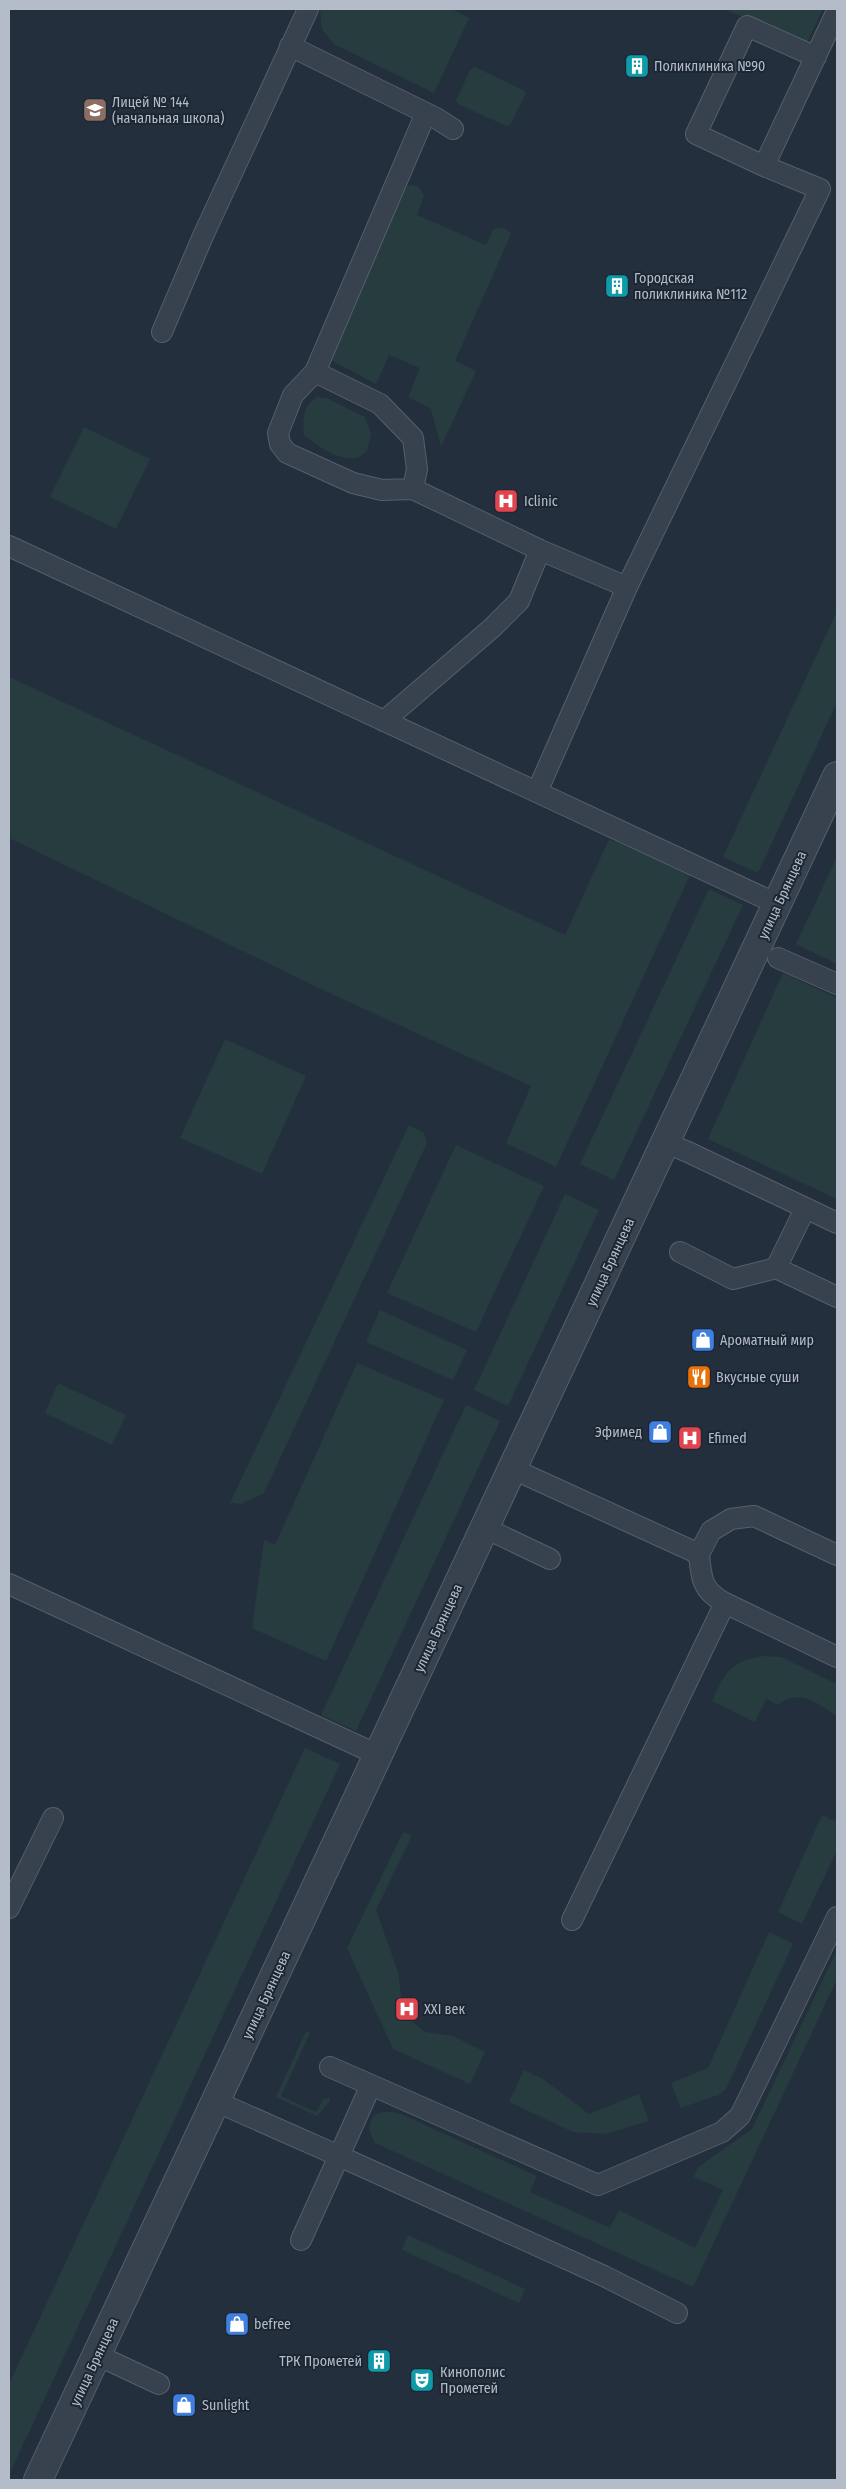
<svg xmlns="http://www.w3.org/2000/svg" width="846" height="2489" font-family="'Fira Sans Condensed',sans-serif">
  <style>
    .green { fill: #263c3f }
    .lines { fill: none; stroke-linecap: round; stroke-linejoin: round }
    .lane-casing { stroke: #565f6c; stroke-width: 22 }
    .street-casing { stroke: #565f6c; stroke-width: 30 }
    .lane { stroke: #38414e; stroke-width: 20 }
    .street { stroke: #38414e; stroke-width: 28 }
    .labels { text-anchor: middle; stroke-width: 4; stroke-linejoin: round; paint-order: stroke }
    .poi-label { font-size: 14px; fill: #b4bcc9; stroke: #1d2633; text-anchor: start }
    .street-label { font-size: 14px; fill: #b4bcc9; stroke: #1d2633 }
  </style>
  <rect width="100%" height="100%" fill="#242f3e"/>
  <path class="green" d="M320,9H451L469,18L434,93L334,44L322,29Z
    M724,9H823L806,45Z
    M475,67L525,91L526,93L510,125L506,126L458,104L456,100L470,70Z
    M413,185L419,187L424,196L417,215L486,245L493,229C502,226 506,227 511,234L455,361L476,371L441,447L431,409L408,397L420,368L389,355L376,384L331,360L403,188Z
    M317,397L327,398L365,417L371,434L367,451C364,453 360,457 357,458C341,462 315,445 304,435C303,418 302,407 317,397Z
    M84,427L150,459L116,529L50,497Z
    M837,611V702L758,873L723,857Z
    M9,677L565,935L609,839L691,873L556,1167L506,1143L531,1086L319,988L9,838Z
    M837,857V964L796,944Z
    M709,889L743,905L614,1180L580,1164Z
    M783,973L837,998V1199L708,1139Z
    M225,1039L306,1076L262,1174L180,1138Z
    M409,1125L424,1133L427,1143L264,1493L241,1504L230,1503Z
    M456,1145L544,1186L476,1332L387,1293Z
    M565,1194L599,1210L508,1406L474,1390Z
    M380,1310L467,1350L453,1380L366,1342Z
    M357,1363L444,1400L326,1661L252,1628L264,1540L275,1545Z
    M58,1383L126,1415L112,1445L45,1413Z
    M466,1405L500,1421L356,1731L321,1715Z
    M763,1656L781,1657L837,1684V1716C817,1704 801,1687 778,1705L766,1699L755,1722L712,1701C725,1673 730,1661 763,1656Z
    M305,1748L340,1764L9,2475V2384Z
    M822,1815L837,1822V1850L802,1924L778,1912Z
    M403,1832L412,1835L376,1910L398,1972L403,2009L409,2019L425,2032L453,2036L485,2052L470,2084L393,2049L347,1948Z
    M769,1932L793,1944L726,2089L718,2095L681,2108L671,2083L708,2068Z
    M837,1950V1979L693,2287L375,2143C361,2120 377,2106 401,2114L537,2176L530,2192L610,2228L619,2210L695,2248L723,2190L694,2177L698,2167L752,2129Z
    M306,2031L310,2033L281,2096L316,2112L323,2099L329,2098L330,2101L317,2116L276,2097Z
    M524,2070L543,2079L589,2114L639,2094L649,2121L605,2134L573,2132L509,2102Z
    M408,2235L525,2289L519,2303L402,2250Z"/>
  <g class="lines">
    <defs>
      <path id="lane" d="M290,46L436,118L453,129
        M426,113L315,372L293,395L278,433L280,444L287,453L353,483L382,490L413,489L540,550L627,587
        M764,166L696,134L747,26L816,57
        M162,332L203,236L308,9
        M315,372L380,404L413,438L417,469L413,489
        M9,546L777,904
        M384,721L492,628L519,601L540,550
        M537,792L627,587L820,189L764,166L837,11
        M778,958L837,984
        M666,1143L688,1152L837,1223
        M805,1209L776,1268L837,1297
        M680,1252L733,1279L776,1268
        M513,1469L699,1554L711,1531L731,1519L754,1516L837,1555
        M485,1528L550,1559
        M9,1584L378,1755
        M725,1603L837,1657
        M9,1908L53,1818
        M572,1920L725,1603C702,1591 701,1578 699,1554
        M330,2067L371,2085
        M217,2102L339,2156L371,2085L598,2185L722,2132L740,2116L837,1917
        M301,2240L339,2156L604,2276L677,2313
        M97,2355L159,2384"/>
      <path id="street" d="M38,2480L837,776"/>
    </defs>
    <use href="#lane" class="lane-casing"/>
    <use href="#street" class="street-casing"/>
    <use href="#lane" class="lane"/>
    <use href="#street" class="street"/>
  </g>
  <defs>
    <symbol id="building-square" viewBox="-11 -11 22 22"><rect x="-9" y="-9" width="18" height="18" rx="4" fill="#0f9aa8" stroke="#1d2633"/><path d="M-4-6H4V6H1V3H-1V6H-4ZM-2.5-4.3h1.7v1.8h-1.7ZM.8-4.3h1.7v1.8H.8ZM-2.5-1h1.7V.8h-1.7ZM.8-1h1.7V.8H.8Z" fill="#fff"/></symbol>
    <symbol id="school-square" viewBox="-11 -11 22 22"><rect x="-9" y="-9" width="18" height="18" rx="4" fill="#8d6e63" stroke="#1d2633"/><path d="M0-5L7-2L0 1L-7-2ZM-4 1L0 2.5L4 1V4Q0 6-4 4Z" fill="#fff"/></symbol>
    <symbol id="hospital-square" viewBox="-11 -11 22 22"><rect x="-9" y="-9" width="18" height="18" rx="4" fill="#e0444e" stroke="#1d2633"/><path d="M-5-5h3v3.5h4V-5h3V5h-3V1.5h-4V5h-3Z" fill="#fff"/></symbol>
    <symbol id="shop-square" viewBox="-11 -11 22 22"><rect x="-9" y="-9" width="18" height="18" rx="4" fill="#3f7fe0" stroke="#1d2633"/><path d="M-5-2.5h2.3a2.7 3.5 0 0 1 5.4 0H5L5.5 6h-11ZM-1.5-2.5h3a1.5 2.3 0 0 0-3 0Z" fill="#fff"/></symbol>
    <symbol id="restaurant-square" viewBox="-11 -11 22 22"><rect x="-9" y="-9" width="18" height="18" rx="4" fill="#e8710a" stroke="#1d2633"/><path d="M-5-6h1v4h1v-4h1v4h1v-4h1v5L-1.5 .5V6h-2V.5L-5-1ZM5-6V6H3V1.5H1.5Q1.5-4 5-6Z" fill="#fff"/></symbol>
    <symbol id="theatre-square" viewBox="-11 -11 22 22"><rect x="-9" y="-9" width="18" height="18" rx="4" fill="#0f9aa8" stroke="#1d2633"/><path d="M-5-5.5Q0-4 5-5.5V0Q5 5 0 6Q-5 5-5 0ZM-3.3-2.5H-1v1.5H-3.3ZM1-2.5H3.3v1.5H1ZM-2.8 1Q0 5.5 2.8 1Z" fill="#fff"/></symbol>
  </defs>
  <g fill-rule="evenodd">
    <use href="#building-square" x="623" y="52" width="28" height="28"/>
    <use href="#school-square" x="81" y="96" width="28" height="28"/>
    <use href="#building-square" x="603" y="272" width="28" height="28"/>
    <use href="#hospital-square" x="492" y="487" width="28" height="28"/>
    <use href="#shop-square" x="689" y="1326" width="28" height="28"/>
    <use href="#restaurant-square" x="685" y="1363" width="28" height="28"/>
    <use href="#shop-square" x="646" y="1418" width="28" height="28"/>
    <use href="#hospital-square" x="676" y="1424" width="28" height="28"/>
    <use href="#hospital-square" x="393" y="1995" width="28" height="28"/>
    <use href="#shop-square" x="223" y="2310" width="28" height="28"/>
    <use href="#building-square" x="365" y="2347" width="28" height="28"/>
    <use href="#theatre-square" x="408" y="2366" width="28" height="28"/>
    <use href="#shop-square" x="170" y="2391" width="28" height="28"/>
  </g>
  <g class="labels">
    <g class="poi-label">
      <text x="654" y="71">Поликлиника №90</text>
      <text x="112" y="107">Лицей № 144<tspan x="112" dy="16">(начальная школа)</tspan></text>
      <text x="634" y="283">Городская<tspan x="634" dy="16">поликлиника №112</tspan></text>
      <text x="524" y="506">Iclinic</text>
      <text x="720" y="1345">Ароматный мир</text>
      <text x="716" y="1382">Вкусные суши</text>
      <text x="642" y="1437" text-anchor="end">Эфимед</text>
      <text x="708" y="1443">Efimed</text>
      <text x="424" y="2014">XXI век</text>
      <text x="254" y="2329">befree</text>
      <text x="362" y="2366" text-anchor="end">ТРК Прометей</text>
      <text x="440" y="2377">Кинополис<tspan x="440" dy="16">Прометей</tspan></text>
      <text x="202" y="2410">Sunlight</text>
    </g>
    <g class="street-label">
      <text transform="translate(782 895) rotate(-65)" y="5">улица Брянцева</text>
      <text transform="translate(610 1262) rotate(-65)" y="5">улица Брянцева</text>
      <text transform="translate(438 1628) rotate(-65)" y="5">улица Брянцева</text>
      <text transform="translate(266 1995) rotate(-65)" y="5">улица Брянцева</text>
      <text transform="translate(94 2362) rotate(-65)" y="5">улица Брянцева</text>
    </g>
  </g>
  <rect width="846" height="2489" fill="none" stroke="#b4bcc9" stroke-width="20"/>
</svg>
